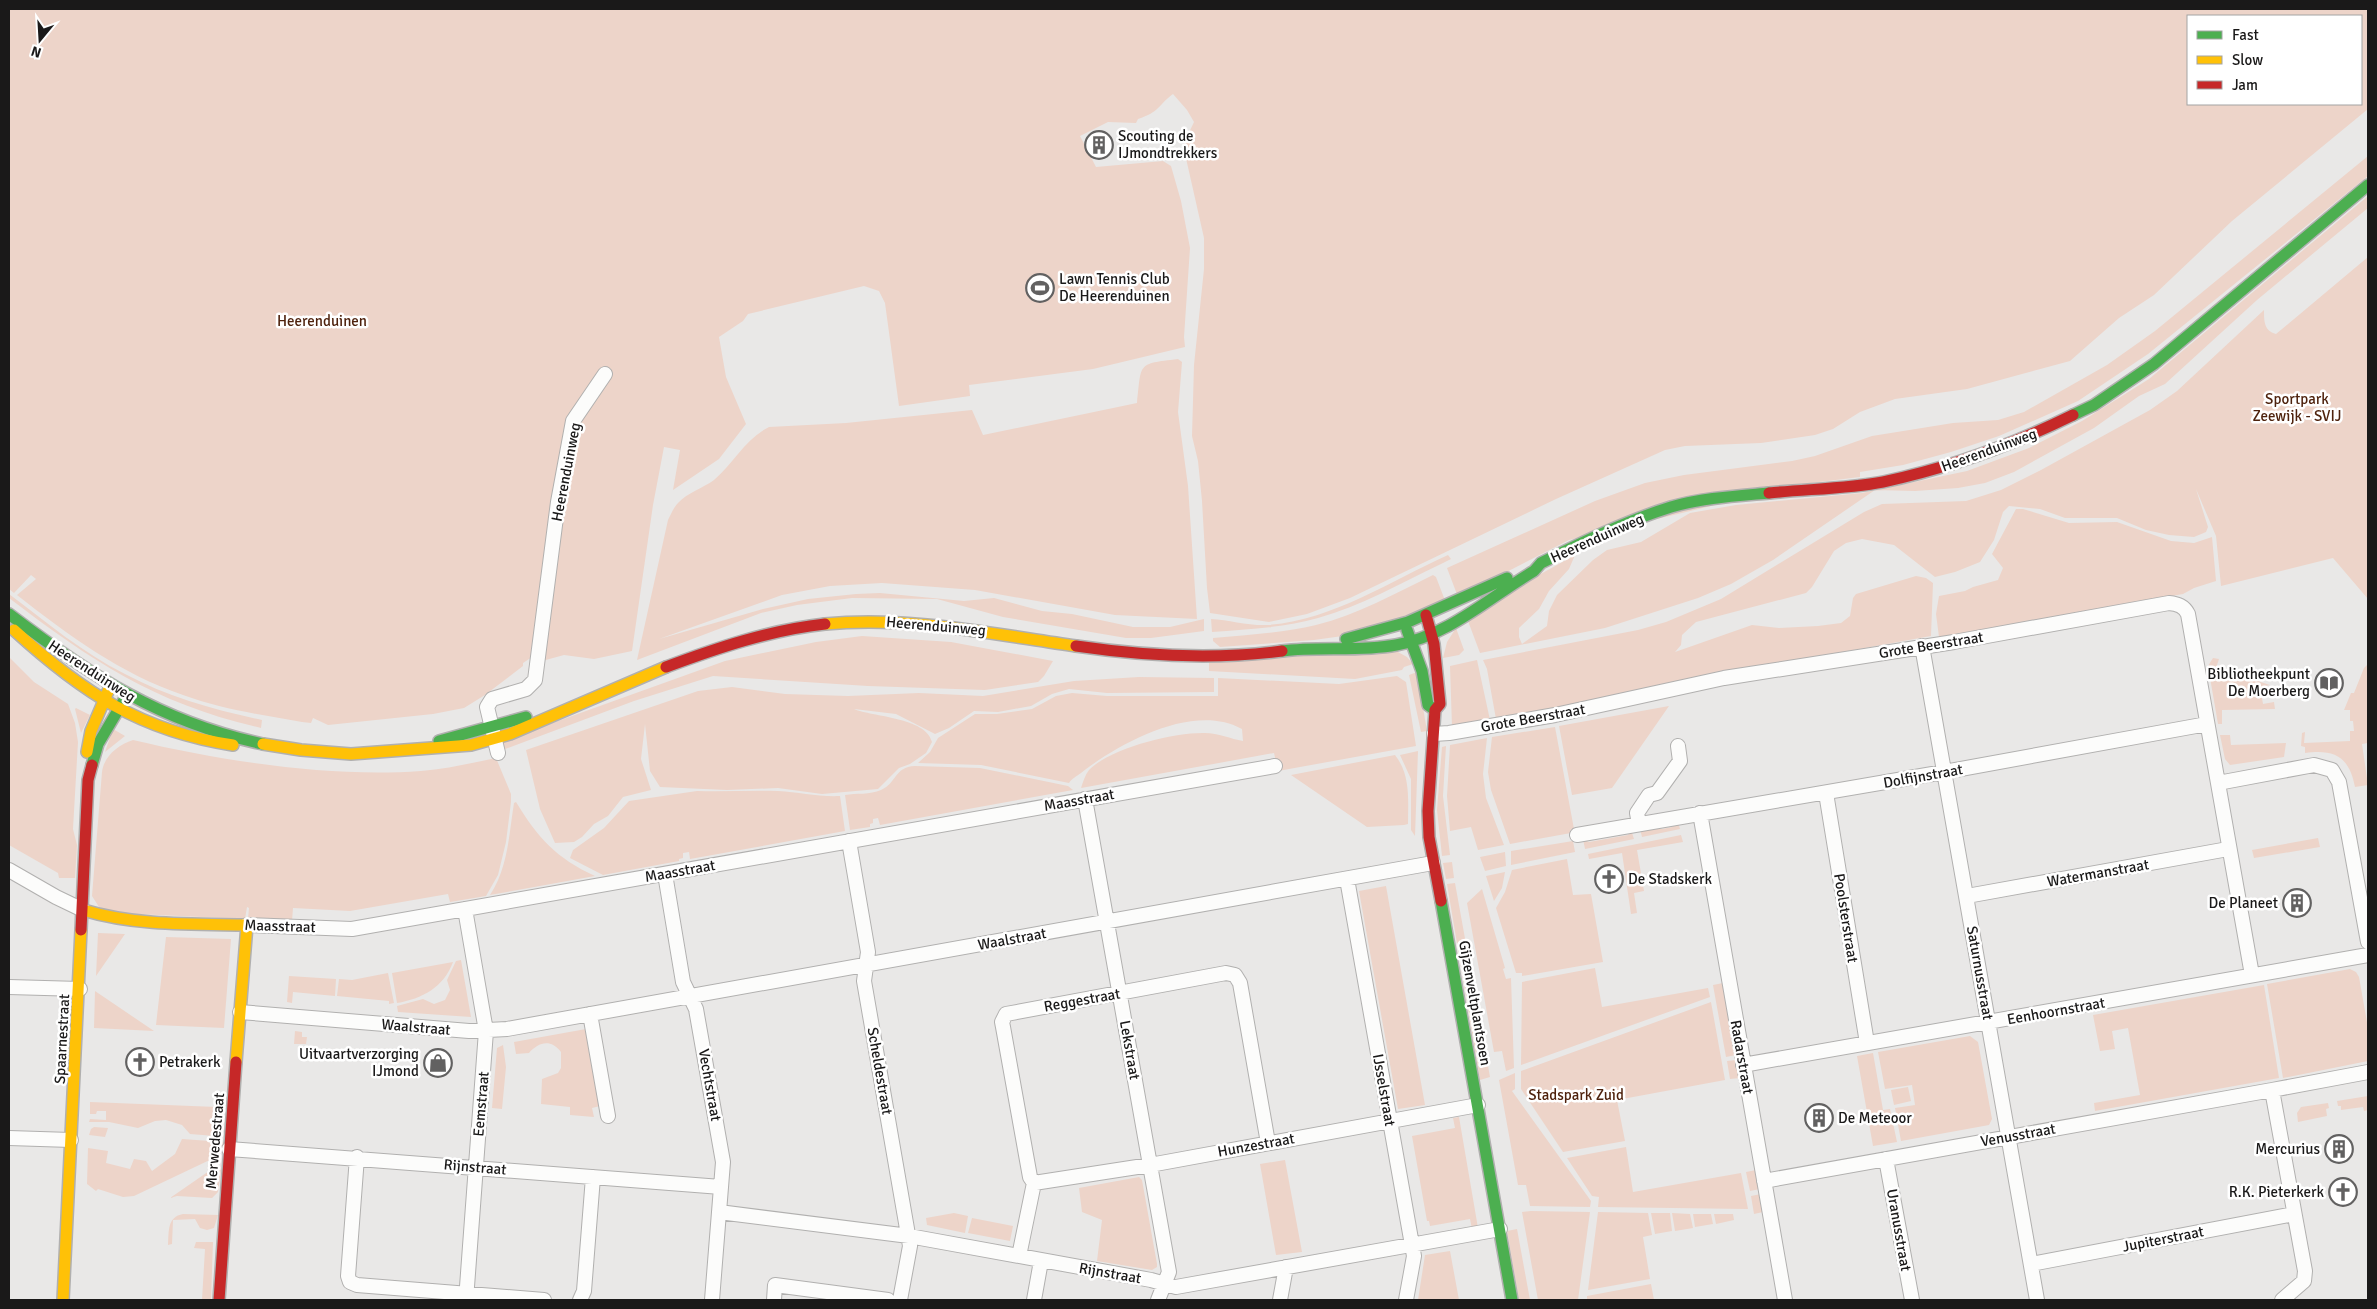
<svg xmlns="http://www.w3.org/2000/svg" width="2377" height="1309" font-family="Signika,sans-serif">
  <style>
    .green { fill: #edd4c9; fill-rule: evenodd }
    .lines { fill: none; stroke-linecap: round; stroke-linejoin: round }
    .street-casing { stroke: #b1b0af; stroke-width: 16 }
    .fast-casing { stroke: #b1b0af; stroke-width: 14 }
    .slow-casing { stroke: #b1b0af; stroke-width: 14 }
    .jam-casing { stroke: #b1b0af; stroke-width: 14 }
    .street { stroke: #fcfcfb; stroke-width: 14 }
    .fast { stroke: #4caf50; stroke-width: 11 }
    .slow { stroke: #ffc107; stroke-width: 11 }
    .jam { stroke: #c62828; stroke-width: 11 }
    .labels { text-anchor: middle; stroke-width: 5; stroke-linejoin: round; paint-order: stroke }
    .poi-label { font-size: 15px; fill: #1a1919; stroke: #fff; text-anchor: start }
    .park-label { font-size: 15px; fill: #4e220d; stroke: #fff }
    .street-label { font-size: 15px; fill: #1a1919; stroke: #fff }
  </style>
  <rect width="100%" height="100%" fill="#e9e8e7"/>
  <path class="green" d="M9,9H2368V109L2232,221L2154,295L2119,318L2070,361L1967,389L1895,399L1860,412L1833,429L1815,435L1761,443L1685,446L1665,450L1556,499L1350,598L1307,614L1269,622L1210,613L1207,588L1202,501L1198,461L1192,436L1194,365L1204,269V238L1183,145L1194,122L1187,110L1173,94C1158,105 1160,112 1138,119L1136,123L1108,122L1080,136L1096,167L1163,161L1171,166L1181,201L1190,248L1184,337L1185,347L1093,369L969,385L970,396L899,406L885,303L879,291L864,286L748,314L743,321L719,337L726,377L746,424L719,459L673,490L680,450L664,447L653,505L632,651L594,659L564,655L542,661L541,651L523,663V666L485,695L464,708L433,714L328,725L313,718L311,723L302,722C262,715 221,709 183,695C121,674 68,635 17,595L36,579L31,575L14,593L9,589ZM2188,16H2361V104H2188Z
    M2368,156V176L2148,354L2078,401L1999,436L1951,452L1903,465L1860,472V477L1803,484L1569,540L1458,597L1447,568L1595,501L1645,483L1684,475L1792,461L1815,456L1872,436L1953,423L1998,420L2024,412L2107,365L2155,331Z
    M2368,196V208L2257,300L2165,384L2139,396L2094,428L2014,472L1985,483L1958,488L1915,491L1875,490L1773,560L1731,584L1698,598L1605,628L1480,653L1468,621L1517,587L1575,555L1569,569L1549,591L1539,609L1519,628V637L1522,644L1547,626L1549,611L1557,595L1593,560L1607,550L1641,542L1690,513L1736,505L1862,493L1967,471L2029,448L2082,421L2149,379Z
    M2368,257V599L2333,558L2221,586L2216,536L2196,489L2208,527L2206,532L2194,537L2169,535L2146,530L2117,518H2065L2040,509L2009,506L2003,512L1994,540L1980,562L1955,572L1935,577L1894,545L1862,539L1846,543L1834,551L1812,587L1806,593L1696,622L1682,635L1681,645L1675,652L1752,625L1779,628L1818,626L1841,623L1850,616L1853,598L1856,594L1916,576L1926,578L1933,583L1931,636L1678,682L1602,700L1496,719L1487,669L1483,660L1638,630L1666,622L1721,599L1864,512L1882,504L1966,501L2001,490L2041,470L2150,410L2177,391L2264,310C2264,321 2264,331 2276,334Z
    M1178,359L1182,362L1178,412L1188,486L1197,619L1115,615L975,590L882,583L830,586L782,595L659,639L763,609L808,599L856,594L880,593L964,601L994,598L1042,611L1072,614L1133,627H1170L1204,619V631L1151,638H1126L1003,617L937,599L852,598L797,605L761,613L637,660L668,520C671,514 674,507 678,503C687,493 703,488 714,480C734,463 745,439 769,427L846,423L972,410L983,435L1137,403C1142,363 1136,364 1178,359Z
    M2016,509H2023L2069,523L2117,522L2171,541L2194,543L2212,537L2216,581L2194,588L2183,594L1939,637L1936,614L1939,596L1965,591L1973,587L1998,580L2003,568L1992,554Z
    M1448,555L1451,559L1441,564C1401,583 1361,606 1318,618C1284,628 1247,629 1212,632L1211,619C1229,620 1249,626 1268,625C1333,620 1390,581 1448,555Z
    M1433,575L1436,577L1446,603L1357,634L1314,640L1220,647L1213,641V638C1247,635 1283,633 1316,625C1357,615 1396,593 1433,575Z
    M9,594C46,622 83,653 125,674C168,697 215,710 262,720L261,728C156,704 93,662 9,598Z
    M1456,628L1464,650L1459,655L1443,658L1447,642Z
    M862,636L951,642L1053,661L1044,676L1038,682L985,690L868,686L713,676L634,701L505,749H503L500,742L725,661L816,642Z
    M1398,652L1407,657L1413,664L1404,667L1402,670L1355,679L1209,671V662L1335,653Z
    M9,657L34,682L68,704L75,723L78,742L73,829L77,845L75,878H59L58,873L9,845Z
    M2213,658L2219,659L2216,668L2270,685L2260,687L2263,704L2274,702L2275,709L2222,710V724H2218L2208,666Z
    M1477,660L1490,720L1452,727L1450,666Z
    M2368,664V743L2362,744L2368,785L2355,787C2349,756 2334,749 2305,753V747L2301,746L2302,733L2305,732L2304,743L2350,741V731H2354L2353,721H2350V710H2344L2351,693H2354L2364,668Z
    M1417,672L1427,731L1421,732L1409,675Z
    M1397,676L1406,682L1416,746L1278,771L1274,753L1081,788C1083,782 1085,775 1089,770C1110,748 1175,732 1205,733C1218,733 1231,739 1243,741L1242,729C1194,702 1119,743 1081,773C1076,777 1072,778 1069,783L981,765L918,763L930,752L938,738L975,714H997L1032,709L1056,696L1072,693L1107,696H1218V678L1339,684Z
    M1139,677L1214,678V692L1107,693L1069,689L1052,694L1031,706L998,712L974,711L949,728L935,734L896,714L854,709C872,717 926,717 932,742L926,753L910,764L899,768L878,789L822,794L778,788L727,790L660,787L650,771L645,724L641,759L651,790L623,797L608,816L594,824L582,837L574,842L555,843L540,809L526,750L698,691L732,687L785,694L848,696L919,693L983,696L1074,681Z
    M1669,706L1612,788L1572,795L1559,726Z
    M76,708L90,715L81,733L75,709Z
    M1555,727L1574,829L1570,830L1571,833L1510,844L1491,790L1488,772L1492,737Z
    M113,729L125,736L105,752Z
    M2220,735H2230L2231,745L2286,743L2284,757L2230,765L2225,759Z
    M1487,738L1483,774L1486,798L1504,845L1478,850L1471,827L1450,831L1447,796L1450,745Z
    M133,740C222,761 330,778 421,771C446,769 472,763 496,758L511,794V802L506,842L498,875L486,896L450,902L448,894L350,911L293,908L292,921L248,919L249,908L247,907L245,919L115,913L99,907L92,896L102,772C104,756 118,745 133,740Z
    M1446,746L1443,796L1450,855L1442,856L1437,810L1442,747Z
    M1418,751L1415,836L1411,830V779L1400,755Z
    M1395,755C1411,775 1408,801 1408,824L1404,825L1367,827L1291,775Z
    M915,766L980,768L1068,786L1073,790L880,825L878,818L873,819V823L870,824V827L850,830L845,795C856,793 870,795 881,790C897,783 894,767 915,766Z
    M697,791C724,792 751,790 778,791C799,792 818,797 840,796L845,831L690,859L689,852L683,853V858L679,859V861L603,875L570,858L573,850L604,828L629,801Z
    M516,802C538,838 556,858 595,876L490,895C508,868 509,834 514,803Z
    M1678,822L1680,829L1642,837L1640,829L1657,826L1662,829L1672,827Z
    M1631,830L1634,839L1585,849L1583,839L1589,842L1628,835Z
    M1681,835L1683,842L1637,850L1644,891L1634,893L1637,913L1631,914L1622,853L1589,859L1588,854Z
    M2318,838L2320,847L2254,858L2252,850Z
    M1573,841L1575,852L1511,865V851Z
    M1505,852L1506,866L1485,871L1480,857Z
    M1567,859L1573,895L1591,894L1603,962L1522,976V973H1516L1496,908L1505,892L1512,870Z
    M1452,862L1454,878L1446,879L1443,863Z
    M1505,872L1502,888L1494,901L1486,876Z
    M1455,883L1490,1077L1480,1080L1447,884Z
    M1386,886L1425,1105L1398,1109L1359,891Z
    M1482,889L1505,968L1503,969L1506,979L1511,978L1514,1068L1506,1071L1502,1051L1494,1052L1467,903Z
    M98,933L125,934L96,976Z
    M166,937L231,939L224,1028L156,1025Z
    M461,960L471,1017L398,1012L397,1006L423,999L434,1004L445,1000L450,990L447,980L456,961Z
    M453,962C444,987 422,999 397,1003L392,973Z
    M1595,968L1602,1007L1708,988L1710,997L1521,1065L1522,982Z
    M2350,969L2356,972L2359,977L2368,1028V1061L2283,1078L2267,984Z
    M388,973L394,1003L389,1004V1001L337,996L339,979L352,980Z
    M289,976L336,979L335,996L293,992L292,1003L287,1002Z
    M1723,983L1736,1055L1726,1057L1713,985Z
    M2264,985L2279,1078L2095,1111L2094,1103L2140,1095L2128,1028L2112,1031L2115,1049L2100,1051L2093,1015Z
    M95,991L154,1031L94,1028Z
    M1711,1002L1725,1080L1617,1100L1625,1141L1563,1152L1521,1089V1071Z
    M586,1029L600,1106L592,1108L594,1117L570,1115V1107L541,1104L542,1079L558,1073L561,1068V1052C550,1038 538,1043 529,1053L516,1054L514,1042Z
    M295,1031L302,1032V1037H307L306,1044H294Z
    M1970,1036L1978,1042L1992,1119L1989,1125L1901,1141L1895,1108L1915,1105L1912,1085L1885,1089L1878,1052Z
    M503,1045L506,1067L502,1109L492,1108L497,1048Z
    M1873,1053L1883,1110L1890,1109L1897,1142L1873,1146L1857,1056Z
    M1736,1060L1740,1078L1730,1079L1727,1061Z
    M1515,1073V1089L1512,1091L1591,1201L1590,1207L1530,1206L1526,1185H1518L1499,1080Z
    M1908,1087L1911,1101L1894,1105L1891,1090Z
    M2368,1096V1110L2364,1111L2363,1107L2341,1110V1106H2338L2337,1101Z
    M90,1102L217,1107L215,1136L190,1134L182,1125L166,1120L155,1121L138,1128L109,1122H89L90,1119L106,1120V1111H97L96,1114H90Z
    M2328,1103L2329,1108L2326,1109L2327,1116L2298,1122L2297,1113L2301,1107Z
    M1459,1117L1478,1228L1472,1229L1470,1219L1430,1226L1429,1221H1427L1412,1136L1455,1128L1453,1118Z
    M94,1127L108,1128L105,1137L89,1135L91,1129Z
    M182,1139L224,1142L216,1157L134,1196L123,1197L98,1189L96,1191L87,1184L88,1148L108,1151L106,1163L130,1169L134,1159L146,1161L152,1171L175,1154Z
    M1626,1147L1633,1192L1741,1173L1748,1209L1598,1207L1599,1197L1592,1196L1567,1158Z
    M1285,1160L1302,1252L1276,1255L1260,1164Z
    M212,1169L221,1170L218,1192L212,1198L177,1196L170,1198Z
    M1756,1170L1760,1189L1750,1191L1746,1172Z
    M1139,1177L1142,1180L1157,1264V1267L1152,1270L1097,1261L1102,1220L1082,1212L1079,1188Z
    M1761,1194L1763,1212L1754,1214L1751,1196Z
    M1531,1211L1590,1212L1578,1300H1538L1522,1212Z
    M1598,1212L1648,1213L1652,1235L1643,1237L1650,1279L1588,1290Z
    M954,1213L968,1216L965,1233L927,1225L926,1218Z
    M1651,1213H1670L1672,1231L1655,1234Z
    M1672,1213L1690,1214L1693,1228L1675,1231Z
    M183,1214L218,1215L214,1228L207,1230L200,1228L195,1219L173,1220L172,1244L168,1245C169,1231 167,1217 183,1214Z
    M1693,1214H1711L1713,1224L1695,1227Z
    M1714,1214H1733L1734,1220L1716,1224Z
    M972,1218L1013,1226L1010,1241L968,1233Z
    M1517,1229L1530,1300H1519L1507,1231Z
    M196,1242H213L211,1300H202L205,1249L194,1248Z
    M1450,1251L1459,1300H1418L1425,1255Z
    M1651,1284L1654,1300H1587V1296Z"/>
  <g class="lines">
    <defs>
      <path id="street" d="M1922,646L2037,1300
        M1434,734L1449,733L1555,715L1724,678L1954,642L2169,603C2178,604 2184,606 2188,614L2252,975
        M498,753L487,707L492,699L526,689L535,680L558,502L573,421L605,374
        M2218,783L2314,765L2332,770L2339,782L2368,942
        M1826,793L1867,1043
        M1085,799L1169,1272L1158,1300
        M1700,813L1785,1300
        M1639,824L1637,813L1649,795L1657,793L1680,761L1678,746
        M1577,835L1944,772L2207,724
        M849,841L868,952L864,981L910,1246L900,1300
        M9,870L56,897L83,910
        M665,874L683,982L696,1009L723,1162L712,1300
        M1347,879L1414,1256L1406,1300
        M1967,896L2228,849
        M465,909L486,1031L466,1300
        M247,925L352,929L1275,766
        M9,987L80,989
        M240,1012L469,1031L507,1029L1433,863
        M590,1014L608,1116
        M1743,1065L2368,955
        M9,1138L71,1140
        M229,1149L721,1187
        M357,1157L348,1276L350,1282L357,1285L544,1300
        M1886,1159L1912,1300
        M1764,1181L2272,1090
        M1034,1183L1150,1165L1478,1105
        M719,1212L909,1236L1151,1280L1176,1287L1500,1229
        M1019,1256L1034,1183L1030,1177L1003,1027L1002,1022L1006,1014L1226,973L1235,975L1240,983L1268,1143
        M2031,1264L2294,1214
        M580,1300L584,1291L593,1177
        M774,1300L775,1285L888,1300
        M1034,1300L1041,1261
        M1280,1300L1286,1267
        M2282,1300L2304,1281L2305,1271L2272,1090L2368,1072"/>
      <path id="fast" d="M2073,415L2094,405L2154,364L2368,185
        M9,614C91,676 160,722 263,744
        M1407,630L1422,671L1428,705L1435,710
        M1346,639L1408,622L1507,578
        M1282,651C1320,646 1359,652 1396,645C1448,636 1490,597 1534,571L1541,563C1583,542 1626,521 1671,507C1702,498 1736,496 1769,493
        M439,741L526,717
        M92,765L98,744L127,695
        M1441,901L1512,1300"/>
      <path id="slow" d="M825,624C910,616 992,634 1076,646
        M14,630C82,692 140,731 233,745
        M263,744L301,750L351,754L471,745L510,734L666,667
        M87,752L91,731L109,689
        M83,910C136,926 192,924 247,925L236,1062
        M63,1300L81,930"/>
      <path id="jam" d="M1769,493C1805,489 1847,489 1883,482C1949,468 2012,445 2073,415
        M1426,615L1434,644L1440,704L1435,710L1428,811L1429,837L1441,901
        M1076,646C1144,656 1213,660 1282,651
        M666,667C717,648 770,630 825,624
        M81,930L88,780L92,765
        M219,1300L236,1062"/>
    </defs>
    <use href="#street" class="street-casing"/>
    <use href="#fast" class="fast-casing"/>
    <use href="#slow" class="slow-casing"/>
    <use href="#jam" class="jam-casing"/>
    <use href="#street" class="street"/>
    <use href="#fast" class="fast"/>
    <use href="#slow" class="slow"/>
    <use href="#jam" class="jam"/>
  </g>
  <defs>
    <symbol id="building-ring" viewBox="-11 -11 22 22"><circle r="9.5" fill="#fff" stroke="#626161" stroke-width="1.5"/><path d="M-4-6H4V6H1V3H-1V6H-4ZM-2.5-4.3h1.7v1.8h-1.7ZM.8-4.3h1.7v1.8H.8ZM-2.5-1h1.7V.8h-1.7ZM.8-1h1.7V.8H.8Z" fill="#626161"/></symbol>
    <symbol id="stadium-ring" viewBox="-11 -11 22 22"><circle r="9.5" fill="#fff" stroke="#626161" stroke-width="1.5"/><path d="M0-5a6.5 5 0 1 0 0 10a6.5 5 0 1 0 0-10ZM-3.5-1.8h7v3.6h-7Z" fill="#626161"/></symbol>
    <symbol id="library-ring" viewBox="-11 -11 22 22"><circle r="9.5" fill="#fff" stroke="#626161" stroke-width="1.5"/><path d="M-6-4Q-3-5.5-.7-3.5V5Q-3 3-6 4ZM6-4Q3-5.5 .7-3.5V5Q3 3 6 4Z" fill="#626161"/></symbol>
    <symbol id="church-ring" viewBox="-11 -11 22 22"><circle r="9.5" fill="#fff" stroke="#626161" stroke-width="1.5"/><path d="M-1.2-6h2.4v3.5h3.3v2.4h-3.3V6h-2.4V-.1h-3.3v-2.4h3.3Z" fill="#626161"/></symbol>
    <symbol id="shop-ring" viewBox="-11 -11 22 22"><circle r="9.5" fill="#fff" stroke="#626161" stroke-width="1.5"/><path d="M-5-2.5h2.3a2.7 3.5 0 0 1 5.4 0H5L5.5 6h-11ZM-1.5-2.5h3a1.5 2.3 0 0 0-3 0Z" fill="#626161"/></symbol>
  </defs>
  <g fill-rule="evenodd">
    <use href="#building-ring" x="1083" y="129" width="32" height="32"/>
    <use href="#stadium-ring" x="1024" y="272" width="32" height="32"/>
    <use href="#library-ring" x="2313" y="667" width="32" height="32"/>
    <use href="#church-ring" x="1593" y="863" width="32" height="32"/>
    <use href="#building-ring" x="2281" y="887" width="32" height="32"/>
    <use href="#church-ring" x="124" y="1046" width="32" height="32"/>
    <use href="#shop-ring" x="422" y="1047" width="32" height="32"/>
    <use href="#building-ring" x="1803" y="1102" width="32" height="32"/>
    <use href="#building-ring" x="2323" y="1133" width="32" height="32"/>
    <use href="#church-ring" x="2327" y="1176" width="32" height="32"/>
  </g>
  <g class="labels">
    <g class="poi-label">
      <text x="1118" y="141">Scouting de<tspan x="1118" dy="17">IJmondtrekkers</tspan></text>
      <text x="1059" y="284">Lawn Tennis Club<tspan x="1059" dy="17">De Heerenduinen</tspan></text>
      <text x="2310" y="679" text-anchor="end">Bibliotheekpunt<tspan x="2310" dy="17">De Moerberg</tspan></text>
      <text x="1628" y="884">De Stadskerk</text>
      <text x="2278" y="908" text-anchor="end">De Planeet</text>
      <text x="419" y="1059" text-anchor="end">Uitvaartverzorging<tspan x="419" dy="17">IJmond</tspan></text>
      <text x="159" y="1067">Petrakerk</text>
      <text x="1838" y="1123">De Meteoor</text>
      <text x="2320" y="1154" text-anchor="end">Mercurius</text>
      <text x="2324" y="1197" text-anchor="end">R.K. Pieterkerk</text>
    </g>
    <g class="park-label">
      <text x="322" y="326">Heerenduinen</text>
      <text x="2297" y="404">Sportpark<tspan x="2297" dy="17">Zeewijk - SVIJ</tspan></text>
      <text x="1576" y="1100">Stadspark Zuid</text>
    </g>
    <g class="street-label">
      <text transform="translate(1989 450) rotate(-20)" y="5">Heerenduinweg</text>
      <text transform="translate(566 472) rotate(-79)" y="5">Heerenduinweg</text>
      <text transform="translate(1597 538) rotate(-24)" y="5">Heerenduinweg</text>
      <text transform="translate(936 626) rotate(5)" y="5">Heerenduinweg</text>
      <text transform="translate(1931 645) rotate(-9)" y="5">Grote Beerstraat</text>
      <text transform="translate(92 671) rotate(33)" y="5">Heerenduinweg</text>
      <text transform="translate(1533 718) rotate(-10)" y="5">Grote Beerstraat</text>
      <text transform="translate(1923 776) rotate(-10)" y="5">Dolfijnstraat</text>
      <text transform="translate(1079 800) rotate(-10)" y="5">Maasstraat</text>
      <text transform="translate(680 871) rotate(-10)" y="5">Maasstraat</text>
      <text transform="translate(2098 873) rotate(-10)" y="5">Watermanstraat</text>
      <text transform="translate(1846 918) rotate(81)" y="5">Poolsterstraat</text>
      <text transform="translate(280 926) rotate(2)" y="5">Maasstraat</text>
      <text transform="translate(1012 939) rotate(-10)" y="5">Waalstraat</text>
      <text transform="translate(1980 973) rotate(80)" y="5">Saturnusstraat</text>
      <text transform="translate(1082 1000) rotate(-10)" y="5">Reggestraat</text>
      <text transform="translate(1475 1003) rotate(80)" y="5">Gijzenveltplantsoen</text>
      <text transform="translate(2056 1011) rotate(-10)" y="5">Eenhoornstraat</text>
      <text transform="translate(416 1027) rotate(5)" y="5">Waalstraat</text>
      <text transform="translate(62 1039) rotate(-87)" y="5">Spaarnestraat</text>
      <text transform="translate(1130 1050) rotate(80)" y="5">Lekstraat</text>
      <text transform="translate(1742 1057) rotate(80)" y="5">Radarstraat</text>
      <text transform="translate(880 1071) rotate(80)" y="5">Scheldestraat</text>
      <text transform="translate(710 1085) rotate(80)" y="5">Vechtstraat</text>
      <text transform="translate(1384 1090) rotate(80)" y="5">IJsselstraat</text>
      <text transform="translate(481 1104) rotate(-85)" y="5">Eemstraat</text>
      <text transform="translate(2018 1135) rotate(-10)" y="5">Venusstraat</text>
      <text transform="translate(215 1141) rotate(-85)" y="5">Merwedestraat</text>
      <text transform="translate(1256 1145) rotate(-10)" y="5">Hunzestraat</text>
      <text transform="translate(475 1167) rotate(5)" y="5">Rijnstraat</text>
      <text transform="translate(1899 1230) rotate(80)" y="5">Uranusstraat</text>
      <text transform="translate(2163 1239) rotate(-11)" y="5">Jupiterstraat</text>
      <text transform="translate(1110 1273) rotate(10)" y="5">Rijnstraat</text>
    </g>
  </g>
  <rect width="2377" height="1309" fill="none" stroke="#1a1919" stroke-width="20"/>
  <rect x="2187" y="15" width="175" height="90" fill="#ffffff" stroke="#a3a3a3"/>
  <rect x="2197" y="31" width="25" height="8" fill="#4caf50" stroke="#a3a3a3"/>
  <text x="2232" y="40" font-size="15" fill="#1a1919">Fast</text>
  <rect x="2197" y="56" width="25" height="8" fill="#ffc107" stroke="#a3a3a3"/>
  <text x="2232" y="65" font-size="15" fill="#1a1919">Slow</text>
  <rect x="2197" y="81" width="25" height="8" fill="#c62828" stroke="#a3a3a3"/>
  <text x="2232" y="90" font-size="15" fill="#1a1919">Jam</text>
  <g transform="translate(40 40) rotate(198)" stroke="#ffffff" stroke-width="4" paint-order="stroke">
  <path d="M0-4L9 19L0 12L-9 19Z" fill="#1a1919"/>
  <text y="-8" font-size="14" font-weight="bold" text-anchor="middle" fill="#1a1919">N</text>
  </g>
</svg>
